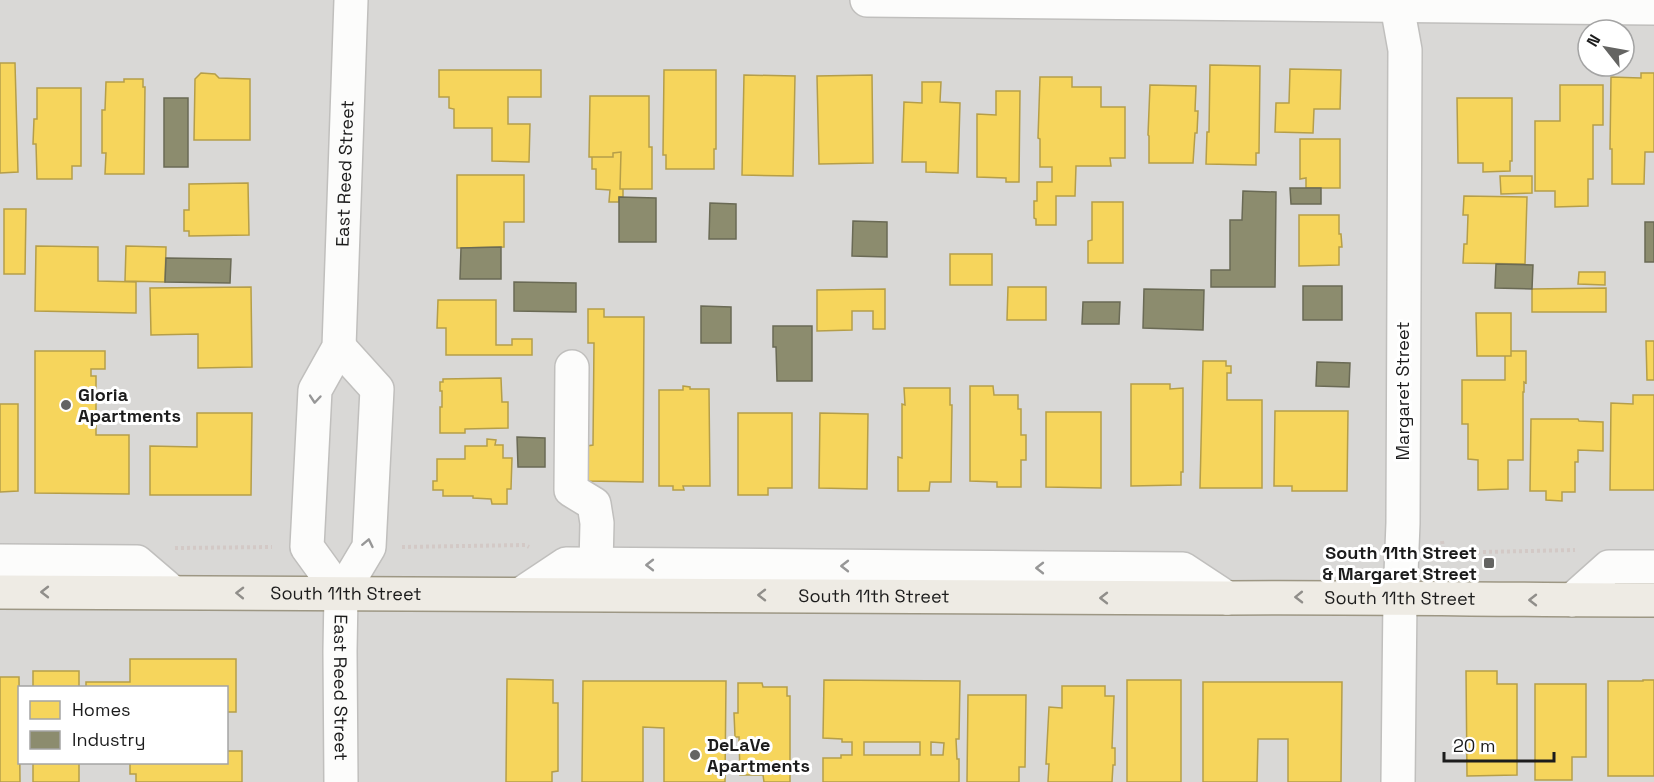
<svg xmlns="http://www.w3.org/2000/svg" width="1654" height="782" font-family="'Space Grotesk',sans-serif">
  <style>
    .residential { fill: #d9d8d6; fill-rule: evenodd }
    .homes { fill: #f6d55c; stroke: #b59e49; stroke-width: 1.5; fill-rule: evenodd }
    .industry { fill: #8c8c6e; stroke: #6a6a55; stroke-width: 1.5 }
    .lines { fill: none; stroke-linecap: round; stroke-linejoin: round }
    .minor-casing { stroke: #c0bfbd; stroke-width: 36 }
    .major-casing { stroke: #9d9784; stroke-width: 36 }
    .path { stroke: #d3c9c6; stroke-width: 4; stroke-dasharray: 3 3; stroke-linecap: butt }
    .minor { stroke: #fcfcfb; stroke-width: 33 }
    .major { stroke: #eeebe4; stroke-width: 33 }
    .oneway { stroke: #979797 }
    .oneway2 { stroke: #908e8a }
    .poi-dot { fill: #646462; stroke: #fff; stroke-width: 2 }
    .labels { text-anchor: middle; stroke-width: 6; stroke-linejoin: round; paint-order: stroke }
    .street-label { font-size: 18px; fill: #1c1c1c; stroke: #fff }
    .poi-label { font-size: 18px; font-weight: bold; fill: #1c1c1c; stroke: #fff; text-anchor: start }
  </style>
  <rect width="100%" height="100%" fill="#eae9e4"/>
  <path class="residential" d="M0,0H1654V782H0ZM1588,30H1624V66H1588ZM20,688H226V762H20Z"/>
  <path class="homes" d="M0,63H15L18,172L0,173Z
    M1210,65L1260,66L1259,153H1256V165L1206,164L1207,132H1209Z
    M1290,69L1341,70L1340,109H1314L1313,133L1275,132L1276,103H1289Z
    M439,70H541V97H508V124H530L529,162L492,161V128H454V109L449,108V97H439Z
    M664,70H716V149H714V169H666V155H663Z
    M201,73L215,74L219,78L250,79V140H194L195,79Z
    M1641,73H1654V152H1645L1644,184H1612V149H1610L1611,77L1641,78Z
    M744,75L795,76L793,176L742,175Z
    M872,75L873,163L819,164L817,76Z
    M1040,77H1072V87H1101V107H1125V158H1110L1111,166H1076L1075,196H1056V225H1036V219L1034,218V201H1037V182H1052V167H1040V139L1038,138Z
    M124,79H143V87H145L144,174H105L106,153H102V110H105L106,82H124Z
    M922,82H941L940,102L960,103L958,173L926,172V162H902L904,102L922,103Z
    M1150,85L1196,86L1195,111H1198L1197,133H1195L1193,163H1149V136L1148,135Z
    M1560,85H1603V125H1593V179H1588V206L1555,207V191H1535V121H1560Z
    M37,88H81V166H72V179H37L36,144H33L34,119H37Z
    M996,91H1020L1019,182H1006V178L977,177V114L996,115Z
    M590,96H649V147H652V189H620L621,152L613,153V157H589Z
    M1457,98H1512V161H1510V171L1483,172V163H1458Z
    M1300,139H1340V188H1306V178L1300,179Z
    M621,152L620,189H623V197H619V202H609L610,190L596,189V169H592V157H613V153Z
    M457,175H524V222H504V247L457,248Z
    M1500,176H1532V193L1501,194Z
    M248,183L249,235L189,236V231H184V210H189V184Z
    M1464,196L1527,197L1525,264L1463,263L1464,244H1467L1468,215H1463Z
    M1092,202H1123V263H1088V241L1092,240Z
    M4,209H26L25,274H4Z
    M1299,215H1339V234H1341L1342,247H1339V265L1299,266Z
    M36,246L98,247V281L136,282V313L35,311Z
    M126,246L166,247L165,282L125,281Z
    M950,254H992V285H950Z
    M1579,272H1605V285L1578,284Z
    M251,287L252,367L198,368V334L151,335L150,288Z
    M1008,287H1046V320H1007Z
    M1606,288V312H1532V289Z
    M885,289V329H873V311H852V330L817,331V290Z
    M438,300H496V345H512V339H532V355H446V328H437Z
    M588,309H604V317H644L643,482L587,481V446L593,445L594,343H588Z
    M1476,313H1511V356H1477Z
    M1646,341H1654V380H1647Z
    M35,351H105V369H91V376H96V435H129V494L35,493Z
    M1511,351H1526V383L1524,382V392H1523V460H1508V489L1478,490V460L1468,459V424H1462V380H1505V356H1511Z
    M1203,361H1226V366H1231V373H1227V400H1262V488H1200Z
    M501,378L502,402H508V428L465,429V433H440V407H442V391H440V382H443V379Z
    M1131,384H1170V389L1183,388V472H1181V485L1131,486Z
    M683,386L690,387V389H709L710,486H683L684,490H673V486H659V390H683Z
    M970,386H993L994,395H1018V409H1021V435H1026V460H1021V487H997V482L970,481Z
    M904,388H950V405H952L951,482H930L929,491H898V457L902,458V404L905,405Z
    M1633,395H1654V490H1610L1611,403L1633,404Z
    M0,404H18V491L0,492Z
    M1275,411H1348L1347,491H1292V486H1274Z
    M1046,412H1101V488L1046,487Z
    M197,413H252L251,495H150V446L197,447Z
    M738,413H792V488H768V495H738Z
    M820,413L868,414L867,489L819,488Z
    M1531,419H1578L1579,421L1603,422V451L1578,450V462H1575V492H1562V501L1546,500V491H1530Z
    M487,439L496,440L495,445H503V458H512L511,489H507V504H492L491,499L473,498V496H443V490H433V481H437V459H465V446H487Z
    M130,659H236V712H226V688H86V682H130Z
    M33,671H79V688H33Z
    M1466,671H1497V684H1517V775L1467,776Z
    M0,677H19L20,782H0Z
    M507,679L553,680V703H558V771L552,772V782H506Z
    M824,680L960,681L959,739H956L957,759H959V782H823V758H841V755H852V742H842V739L823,738ZM864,742H920V755H864ZM931,742L944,743L943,755H931Z
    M1127,680H1181V782H1127Z
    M1643,680H1654V776H1608V681H1643Z
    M583,681H726L725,782H664V728L643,727V782H582Z
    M1203,682H1342L1341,782H1288V739H1258L1257,782H1203Z
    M738,683H762L763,687H787V696H790V782H764L763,775H740L739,737H735L734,713H738Z
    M1535,684H1586V757H1572V780H1535Z
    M1062,686H1105V696H1114L1112,748H1115V765H1113L1112,782H1048L1049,764H1046L1049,707L1062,708Z
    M968,695H1026L1025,767H1019V782H967Z
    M226,751H242V782H136V774H130V762H226Z
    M33,762H79V782H33Z"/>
  <path class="industry" d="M164,98H188V167H164Z
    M1290,188H1321V204H1291Z
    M1243,191L1276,192L1275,287H1211V270H1230V220H1242Z
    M619,197L656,198V242H619Z
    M710,203L736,204V239H709Z
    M853,221L887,222V257L852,256Z
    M1645,222H1654V262H1645Z
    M501,247V279H460L461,248Z
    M166,258L231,259L230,283L165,282Z
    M1496,264L1533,265L1532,289L1495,288Z
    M514,282L576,283V312L514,311Z
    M1303,286H1342V320H1303Z
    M1144,289L1204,290L1203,330L1143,328Z
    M1083,302H1120L1119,324H1082Z
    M701,306L731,307V343H701Z
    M773,326H812V381H777L776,347H773Z
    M1317,362L1350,363L1349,387L1316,386Z
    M517,437L545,438V467H518Z"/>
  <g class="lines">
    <defs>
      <g id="minor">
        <path d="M867,0L1654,8"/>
        <path d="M1396,0L1405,50L1403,523L1400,598L1398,782"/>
        <path id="s1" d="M339,347L377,389L369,547L341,594L340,651L341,782"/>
        <path d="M572,367L571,490L594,504L597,523L596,565"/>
        <path d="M0,561L137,562L172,592"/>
        <path id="s2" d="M341,594L307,547L315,390L339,347L351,0"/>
        <path d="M521,594L566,564L1183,569L1227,598"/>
        <path d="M1572,600L1609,567H1654"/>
      </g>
      <g id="major">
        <path id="s3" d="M0,592L1227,598C1369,597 1511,600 1654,600"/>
      </g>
    </defs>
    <use href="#minor" class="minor-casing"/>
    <use href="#major" class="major-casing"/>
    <path class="path" d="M1442,541L1445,560L1447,563
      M402,547L525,545L529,547
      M175,548L272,547
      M1435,553L1575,550"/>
    <use href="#minor" class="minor"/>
    <use href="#major" class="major"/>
  </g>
  <defs><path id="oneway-chevron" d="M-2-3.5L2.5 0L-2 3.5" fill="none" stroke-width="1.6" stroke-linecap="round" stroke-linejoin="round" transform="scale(1.5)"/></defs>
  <g class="oneway">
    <use href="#oneway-chevron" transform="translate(315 399) rotate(95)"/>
    <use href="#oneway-chevron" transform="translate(368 543) rotate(-78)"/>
    <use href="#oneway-chevron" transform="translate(650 565) rotate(-180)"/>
    <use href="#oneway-chevron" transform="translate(845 566) rotate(-180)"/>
    <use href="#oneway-chevron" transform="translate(1040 568) rotate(-180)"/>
  </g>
  <g class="oneway2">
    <use href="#oneway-chevron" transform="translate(45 592) rotate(-180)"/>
    <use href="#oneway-chevron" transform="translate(240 593) rotate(-179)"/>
    <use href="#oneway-chevron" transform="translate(762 595) rotate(-180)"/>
    <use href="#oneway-chevron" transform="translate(1299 597) rotate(179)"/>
    <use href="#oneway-chevron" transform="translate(1104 598) rotate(-180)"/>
    <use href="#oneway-chevron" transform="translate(1533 600) rotate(-180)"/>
  </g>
  <g class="poi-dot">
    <circle cx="66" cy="405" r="6"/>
    <rect x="1483" y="557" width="12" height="12" rx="3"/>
    <circle cx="695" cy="755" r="6"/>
  </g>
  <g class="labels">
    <g class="street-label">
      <text dy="6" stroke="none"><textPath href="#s2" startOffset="438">East Reed Street</textPath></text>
      <text transform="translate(1403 391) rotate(-90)" y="6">Margaret Street</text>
      <text dy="6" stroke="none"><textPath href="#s3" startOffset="346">South 11th Street</textPath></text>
      <text dy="6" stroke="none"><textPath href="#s3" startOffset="874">South 11th Street</textPath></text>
      <text dy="6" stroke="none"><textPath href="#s3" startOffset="1400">South 11th Street</textPath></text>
      <text dy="6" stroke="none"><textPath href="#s1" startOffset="363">East Reed Street</textPath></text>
    </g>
    <g class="poi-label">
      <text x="78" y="401">Gloria<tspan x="78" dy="21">Apartments</tspan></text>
      <text x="1477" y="559" text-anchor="end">South 11th Street<tspan x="1477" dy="21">&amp; Margaret Street</tspan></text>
      <text x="707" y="751">DeLaVe<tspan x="707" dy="21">Apartments</tspan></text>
    </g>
  </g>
  <rect x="18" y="686" width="210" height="78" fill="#ffffff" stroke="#a4a4a4" stroke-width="1.5"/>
  <rect x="30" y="701" width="30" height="18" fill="#f6d55c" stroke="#a4a4a4" stroke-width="1.5"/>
  <text x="72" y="716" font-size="18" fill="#1c1c1c">Homes</text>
  <rect x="30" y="731" width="30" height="18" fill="#8c8c6e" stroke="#a4a4a4" stroke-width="1.5"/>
  <text x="72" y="746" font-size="18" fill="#1c1c1c">Industry</text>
  <g transform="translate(1606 48) rotate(301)"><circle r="28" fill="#ffffff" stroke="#a4a4a4" stroke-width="1.5"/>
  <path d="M0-4.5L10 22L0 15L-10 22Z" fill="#646462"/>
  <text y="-9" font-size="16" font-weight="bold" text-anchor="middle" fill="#1c1c1c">N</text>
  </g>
  <path d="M1444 752v9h110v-9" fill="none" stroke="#1c1c1c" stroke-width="3"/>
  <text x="1453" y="752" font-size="18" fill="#1c1c1c" stroke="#ffffff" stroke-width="4.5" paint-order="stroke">20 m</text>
</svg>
